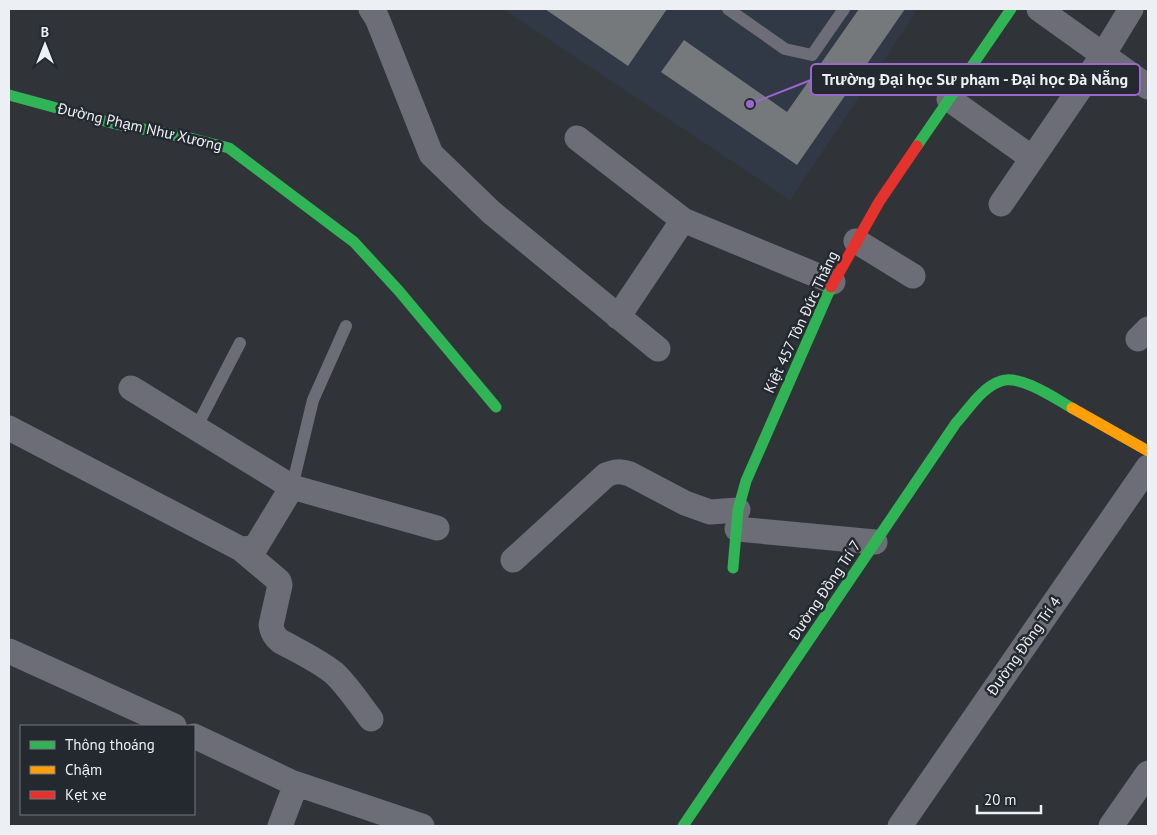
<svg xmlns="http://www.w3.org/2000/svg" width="1157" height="835" font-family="'PT Sans',sans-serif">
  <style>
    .built { fill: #323946 }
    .building { fill: #75797c }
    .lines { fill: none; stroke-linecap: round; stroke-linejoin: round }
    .lane { stroke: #6d6d78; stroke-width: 12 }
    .street { stroke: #6d6d78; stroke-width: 25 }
    .fast { stroke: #30b455; stroke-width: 11 }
    .slow { stroke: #ff9f0a; stroke-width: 11 }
    .jam { stroke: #e5322d; stroke-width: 11 }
    .labels { text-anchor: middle; stroke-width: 5; stroke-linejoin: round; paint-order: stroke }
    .street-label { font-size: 15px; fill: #eceff4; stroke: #242930 }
    .leader { fill: none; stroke: #9d66cf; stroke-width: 2 }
    .callout-dot { fill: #9d66cf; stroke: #242930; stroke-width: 2 }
    .callout { fill: #242930; stroke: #9d66cf; stroke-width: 2 }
    .callout-label { font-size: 16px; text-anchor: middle; font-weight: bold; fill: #eceff4 }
  </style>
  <rect width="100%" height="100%" fill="#303438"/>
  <path class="built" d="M503,9H918L790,200Z"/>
  <path class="building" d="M545,9H667L628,66Z
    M859,9H905L797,165L661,72L684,40L787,112Z"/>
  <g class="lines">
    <path class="lane" d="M728,9L785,49L812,55L844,9
      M196,428L240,343
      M292,487L313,400L346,326"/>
    <path class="street" d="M371,9L377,18L431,154L491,212L658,349
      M1039,9L1148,87
      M949,99L1032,158
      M577,138L683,220L833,282
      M1001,204L1103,55L1131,9
      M856,241L913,276
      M618,317L683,220
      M1138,339L1148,329
      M131,388L292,487L437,528
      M9,428L241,549L255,548L292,487
      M737,529L875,542
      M241,549L279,581L280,585L271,625C272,632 274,636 280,641C298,651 318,660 334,673C348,686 359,704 371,719
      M513,560L606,475C615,471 620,471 630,474L685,503L710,512L738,510
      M9,651L174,726
      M194,736L291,782L422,826
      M280,826L296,784
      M900,826L1148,467
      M1111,826L1148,773"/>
    <path class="fast" d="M9,95L112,123L194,139L229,148L354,242L399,291L496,407
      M917,146L1011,9
      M733,568L738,510L746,481L831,287
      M683,826L956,423C969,409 982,387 1001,381C1020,374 1056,399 1072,408"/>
    <path class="slow" d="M1072,408L1148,451"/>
    <path class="jam" d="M831,287L879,202L917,146"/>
  </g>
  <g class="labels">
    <g class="street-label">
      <text transform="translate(140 127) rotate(13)" y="5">Đường Phạm Như Xương</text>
      <text transform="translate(801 322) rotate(-65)" y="5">Kiệt 457 Tôn Đức Thắng</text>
      <text transform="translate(825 590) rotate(-56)" y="5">Đường Đồng Trí 7</text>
      <text transform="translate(1024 646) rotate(-55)" y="5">Đường Đồng Trí 4</text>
    </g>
  </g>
  <path class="leader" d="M750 104L811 80"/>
  <circle class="callout-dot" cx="750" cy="104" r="5"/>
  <rect class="callout" x="811" y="64" width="329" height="31" rx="5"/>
  <g class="callout-label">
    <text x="975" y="85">Trường Đại học Sư phạm - Đại học Đà Nẵng</text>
  </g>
  <rect width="1157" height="835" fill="none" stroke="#eceff4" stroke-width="20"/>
  <rect x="20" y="725" width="175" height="90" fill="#242930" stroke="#74787e"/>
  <rect x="30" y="741" width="25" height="8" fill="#30b455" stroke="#74787e"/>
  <text x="65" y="750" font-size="15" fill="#eceff4">Thông thoáng</text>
  <rect x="30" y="766" width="25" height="8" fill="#ff9f0a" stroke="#74787e"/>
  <text x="65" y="775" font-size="15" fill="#eceff4">Chậm</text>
  <rect x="30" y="791" width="25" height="8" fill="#e5322d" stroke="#74787e"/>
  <text x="65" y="800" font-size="15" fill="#eceff4">Kẹt xe</text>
  <g transform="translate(45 45)" stroke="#242930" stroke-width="4" paint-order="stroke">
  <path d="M0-4L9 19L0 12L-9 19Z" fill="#eceff4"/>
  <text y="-8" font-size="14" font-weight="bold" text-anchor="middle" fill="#eceff4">B</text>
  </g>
  <path d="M977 805v8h64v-8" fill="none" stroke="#eceff4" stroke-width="2.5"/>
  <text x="984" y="805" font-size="15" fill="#eceff4" stroke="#242930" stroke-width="4" paint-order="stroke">20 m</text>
</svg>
